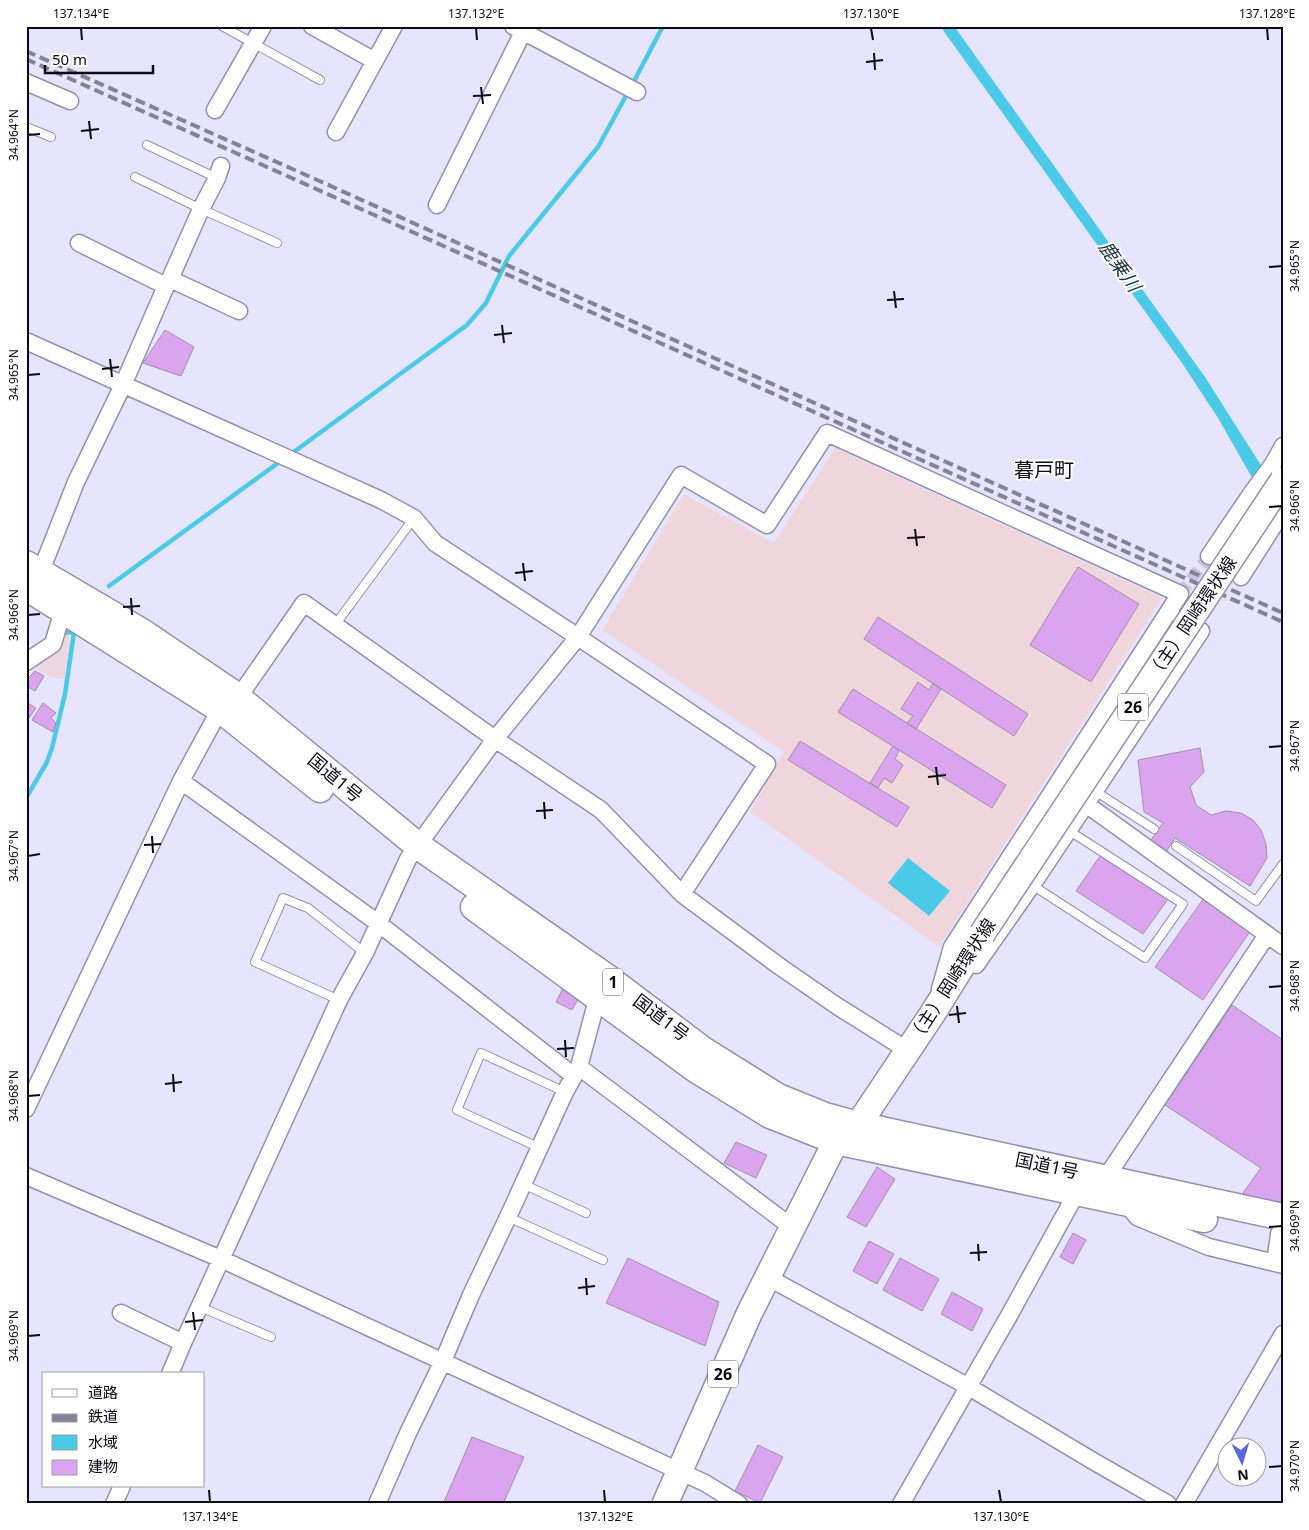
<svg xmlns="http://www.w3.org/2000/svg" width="1309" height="1530" font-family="'Noto Sans','Noto Sans JP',sans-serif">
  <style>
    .commercial { fill: #eed6e1 }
    .education { fill: #efd6dd }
    .water { fill: #4bcae8 }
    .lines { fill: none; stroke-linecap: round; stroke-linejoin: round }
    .stream { stroke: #4bcae8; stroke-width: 4.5 }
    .building { fill: #daa4ee; stroke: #a28fa8 }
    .pedestrian-tunnel { stroke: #c6c3da; stroke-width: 12; stroke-dasharray: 12 6; stroke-linecap: butt }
    .service-casing { stroke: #9490ad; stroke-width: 10 }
    .minor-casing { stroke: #9490ad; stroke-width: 19 }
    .primary-casing { stroke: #9490ad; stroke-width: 28 }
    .trunk-casing { stroke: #9490ad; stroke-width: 29 }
    .service { stroke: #fff; stroke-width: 8 }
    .minor { stroke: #fff; stroke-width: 16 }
    .primary { stroke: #fff; stroke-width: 25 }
    .trunk { stroke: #fff; stroke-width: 26 }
    .rail { stroke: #848294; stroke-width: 4; stroke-dasharray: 10 5; stroke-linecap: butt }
    .primary-bridge-casing { stroke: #9490ad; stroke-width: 28; stroke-linecap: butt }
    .primary-bridge { stroke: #fff; stroke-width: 25 }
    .ticks { fill: none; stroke: #0c0b15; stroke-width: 2 }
    .labels { text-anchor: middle; stroke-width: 4; stroke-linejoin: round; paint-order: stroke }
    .shield { fill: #fff; stroke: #55545b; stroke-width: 1 }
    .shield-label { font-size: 16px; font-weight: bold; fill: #0c0b15 }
    .street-label { font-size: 18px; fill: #0c0b15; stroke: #fff }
    .water-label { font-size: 19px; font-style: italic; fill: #1c3238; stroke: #fff }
    .quarter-label { font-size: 20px; fill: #0c0b15; stroke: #fff }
    .neatline { fill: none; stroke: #0c0b15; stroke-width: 2 }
    .ticks-label { font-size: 12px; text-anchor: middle; fill: #0c0b15 }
  </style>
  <rect width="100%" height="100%" fill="#e7e4fd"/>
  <path class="commercial" d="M68,635L70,641L64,680L47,676L32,665L61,637Z"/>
  <path class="education" d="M835,448L1162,598L939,947L750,812L784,752L602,630L684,494L774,543Z"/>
  <path class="water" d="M940,26H954L1205,377L1283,500V524L1278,523L1218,418L1182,363Z
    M908,858L950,891L929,916L888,883Z"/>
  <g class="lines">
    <path class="stream" d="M632,85L663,26
      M291,454L467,325L486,303L509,256L598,147L627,94
      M109,586L278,463
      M26,798L47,762L52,748L65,694L74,632L61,633"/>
  </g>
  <path class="building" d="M165,330L194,347L181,376L143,363Z
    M1078,567L1139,604L1091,682L1030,645Z
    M878,617L1028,714L1014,736L864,639Z
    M35,671L44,676L35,691L26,686V680Z
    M918,682L929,690L933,683L941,689L916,729L907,723L913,716L901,709Z
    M853,689L1006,785L992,808L838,712Z
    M26,702L36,708L26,722Z
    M43,703L56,713L51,718L56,723L53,732L32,720Z
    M800,741L909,807L897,827L788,760Z
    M893,746L899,750L895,759L903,765L892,783L884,778L878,788L870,783Z
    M1200,748L1204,772L1190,787L1196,805L1211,815L1226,811L1241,813L1253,820L1261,830L1266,844L1267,858L1250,886L1175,838L1164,855L1148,844L1163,823L1144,812L1138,760Z
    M1100,856L1168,899L1143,934L1076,891Z
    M1204,898L1251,930L1203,1000L1155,967Z
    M566,982L582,992L572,1010L556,1002Z
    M1232,1005L1283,1040V1210L1238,1200L1261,1168L1165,1105Z
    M736,1142L767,1155L756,1178L724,1163Z
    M877,1167L895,1179L866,1227L847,1217Z
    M1073,1233L1086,1240L1073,1264L1060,1257Z
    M869,1241L894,1254L877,1284L853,1271Z
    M628,1258L719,1302L705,1346L606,1303Z
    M900,1258L939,1279L922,1311L883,1290Z
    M952,1292L983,1309L972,1331L941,1314Z
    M472,1437L524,1457L503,1504H443Z
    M758,1445L783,1457L760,1503L735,1491Z"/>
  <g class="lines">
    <path class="pedestrian-tunnel" d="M1180,594L1209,556"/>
    <defs>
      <path id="service" d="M222,26L320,80
        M26,127L51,137
        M147,145L217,178
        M135,177L201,209L277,243
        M335,625L414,518
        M1095,791L1154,829
        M1176,846L1256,901L1283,864
        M1032,885L1145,958L1183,904L1068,830
        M339,1000L255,962L283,898L308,908L365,953
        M540,1148L457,1110L481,1053L565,1092
        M523,1184L586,1213
        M508,1217L603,1260
        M200,1307L271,1337"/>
      <path id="minor" d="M312,26L375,61
        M513,26L637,92
        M26,82L70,101
        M215,110L263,26
        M336,132L394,26
        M437,205L526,26
        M79,243L166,286
        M170,279L239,311
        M26,341L381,500L414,518L435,543L578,637L767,764L682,894
        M1209,556L1251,494L1273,464L1283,446
        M41,571L76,482L123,385L166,286L170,279L201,209L217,178L221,166
        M1241,577L1283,511
        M26,662L53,644L63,610
        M238,698L304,603L495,739L601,810L682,894L779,966L837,1006L907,1050
        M181,781L378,923L574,1076
        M1086,804L1201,631L1181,619
        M976,965L1032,885L1086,804L1283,946
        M579,1067L793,1228
        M26,1109L181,781L224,702
        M26,1176L221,1259L705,1483L739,1504
        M1105,1179L1267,935
        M1127,1205L1137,1217L1209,1247L1283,1265
        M1275,1263L1279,1234
        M767,1277L969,1387L1093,1461L1168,1504
        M121,1313L183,1343
        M170,1374L183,1343L339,1000L365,953L408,859L495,739L578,637L681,475L767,525L827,433L1180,594L952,947L940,989
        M114,1504L122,1486
        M377,1504L408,1433L443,1361L471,1295L508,1217L565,1092L579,1067L598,996L601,991
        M901,1504L1010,1314L1077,1192
        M1184,1504L1283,1334"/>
      <path id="primary" d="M665,1504L749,1314L836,1141L858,1125L933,1013L982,934"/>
      <path id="trunk" d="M26,564L142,632L231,692L417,845L609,979L703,1050L778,1097L825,1116L858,1125L1283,1217
        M26,587L220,709L320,789
        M474,907L697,1070L770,1115L836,1141L1204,1219"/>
    </defs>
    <use href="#service" class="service-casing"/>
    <use href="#minor" class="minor-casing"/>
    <use href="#primary" class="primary-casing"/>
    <use href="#trunk" class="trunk-casing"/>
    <use href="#service" class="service"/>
    <use href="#minor" class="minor"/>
    <use href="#primary" class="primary"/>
    <use href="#trunk" class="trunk"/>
    <path class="rail" d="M26,51L315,179L1283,613
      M26,59L1283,622"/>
    <defs>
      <path id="primary-bridge" d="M982,934L1283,480"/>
    </defs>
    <use href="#primary-bridge" class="primary-bridge-casing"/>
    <use href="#primary-bridge" class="primary-bridge"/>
  </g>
  <path class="ticks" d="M81,28L82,40M476,28L477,40M871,28L873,40M1267,28L1268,40M874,53L875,70M866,62L883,60M481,87L483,104M473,96L491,95M89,121L91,139M81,131L99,129M28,135L40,134M1269,267L1282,266M894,291L896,308M887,300L904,299M502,325L504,343M494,335L512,333M110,359L112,377M102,369L119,367M28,375L40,374M1269,507L1282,506M915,529L917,546M907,538L925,537M523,563L525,581M515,573L533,571M131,598L132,615M123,607L140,606M28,615L40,614M1269,747L1282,746M936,767L938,785M928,777L946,775M544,802L545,819M536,811L553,810M152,836L153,853M144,845L161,844M28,856L40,854M1269,987L1282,986M957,1006L959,1023M949,1015L966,1013M565,1040L566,1057M557,1049L574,1048M173,1074L174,1092M165,1084L182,1082M28,1096L40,1095M1269,1227L1282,1226M978,1244L979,1261M970,1253L987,1252M586,1278L587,1295M578,1288L595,1286M193,1312L195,1330M185,1322L203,1320M28,1336L40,1335M1269,1467L1282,1466M209,1490L210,1502M604,1490L605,1502M999,1490L1001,1502"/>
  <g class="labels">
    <g class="shield">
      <rect x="1118" y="693.5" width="30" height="27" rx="4"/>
      <rect x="603" y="968.5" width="20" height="27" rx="4"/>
      <rect x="708" y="1360.5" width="30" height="27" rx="4"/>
    </g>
    <g class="shield-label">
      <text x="1133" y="713">26</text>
      <text x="613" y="988">1</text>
      <text x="723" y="1380">26</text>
    </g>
    <g class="street-label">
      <text transform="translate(1192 618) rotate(-56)" y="6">（主）岡崎環状線</text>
      <text transform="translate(335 778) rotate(40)" y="6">国道1号</text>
      <text transform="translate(952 981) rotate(-57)" y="6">（主）岡崎環状線</text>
      <text transform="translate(661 1018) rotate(37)" y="6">国道1号</text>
      <text transform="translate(1047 1166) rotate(12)" y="6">国道1号</text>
    </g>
    <g class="water-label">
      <text transform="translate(1120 266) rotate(55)" y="7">鹿乗川</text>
    </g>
    <g class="quarter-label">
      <text x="1044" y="477">暮戸町</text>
    </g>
  </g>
  <rect width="1309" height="1530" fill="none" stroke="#ffffff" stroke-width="55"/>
  <rect x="42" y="1372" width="162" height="115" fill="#ffffff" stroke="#9e9da1"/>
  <rect x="52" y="1389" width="25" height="8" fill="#ffffff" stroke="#9e9da1"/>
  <text x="88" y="1398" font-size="15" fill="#0c0b15">道路</text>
  <rect x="52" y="1414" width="25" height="8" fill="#848294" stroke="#9e9da1"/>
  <text x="88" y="1422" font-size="15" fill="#0c0b15">鉄道</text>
  <rect x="52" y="1435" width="25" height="15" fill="#4bcae8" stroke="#9e9da1"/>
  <text x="88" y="1448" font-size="15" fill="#0c0b15">水域</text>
  <rect x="52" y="1460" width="25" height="15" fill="#daa4ee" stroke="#9e9da1"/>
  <text x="88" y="1472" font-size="15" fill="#0c0b15">建物</text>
  <g transform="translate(1242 1462) rotate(175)"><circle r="24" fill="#ffffff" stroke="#9e9da1"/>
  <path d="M0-4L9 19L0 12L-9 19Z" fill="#5767dd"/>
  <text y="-8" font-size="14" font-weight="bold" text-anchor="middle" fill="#0c0b15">N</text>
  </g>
  <path d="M45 65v8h108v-8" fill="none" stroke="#0c0b15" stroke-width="2.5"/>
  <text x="52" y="65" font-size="15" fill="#0c0b15" stroke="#ffffff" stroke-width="4" paint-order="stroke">50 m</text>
  <rect x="28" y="28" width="1254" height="1474" class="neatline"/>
  <g class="ticks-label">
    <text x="81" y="18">137.134°E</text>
    <text x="476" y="18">137.132°E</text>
    <text x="871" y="18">137.130°E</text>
    <text x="1267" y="18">137.128°E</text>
    <text transform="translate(14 135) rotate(-90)" y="4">34.964°N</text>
    <text transform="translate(1295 266) rotate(-90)" y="4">34.965°N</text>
    <text transform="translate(14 375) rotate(-90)" y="4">34.965°N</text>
    <text transform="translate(1295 506) rotate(-90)" y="4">34.966°N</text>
    <text transform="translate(14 615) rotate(-90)" y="4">34.966°N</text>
    <text transform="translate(1295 746) rotate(-90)" y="4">34.967°N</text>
    <text transform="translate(14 856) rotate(-90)" y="4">34.967°N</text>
    <text transform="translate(1295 986) rotate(-90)" y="4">34.968°N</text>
    <text transform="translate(14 1096) rotate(-90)" y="4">34.968°N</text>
    <text transform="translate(1295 1226) rotate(-90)" y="4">34.969°N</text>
    <text transform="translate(14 1336) rotate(-90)" y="4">34.969°N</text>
    <text transform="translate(1295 1466) rotate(-90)" y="4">34.970°N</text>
    <text x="210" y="1521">137.134°E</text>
    <text x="605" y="1521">137.132°E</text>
    <text x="1001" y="1521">137.130°E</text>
  </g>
</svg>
